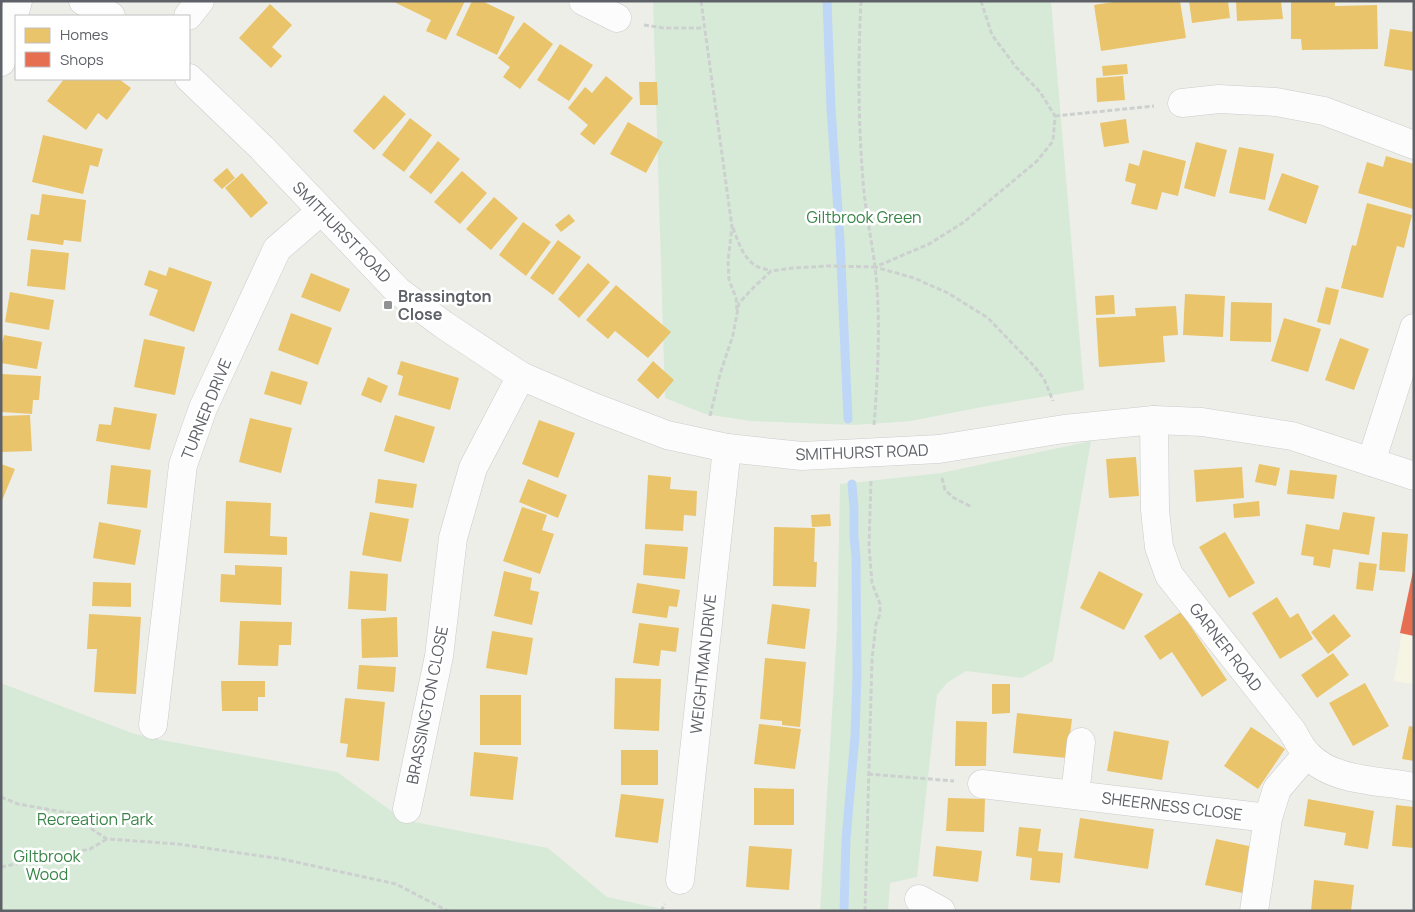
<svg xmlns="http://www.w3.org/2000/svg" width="1415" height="912" font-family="Manrope,sans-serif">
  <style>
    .commercial { fill: #f6f5e4 }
    .green { fill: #d7ead8 }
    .homes { fill: #e9c46a }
    .shops { fill: #e76f51 }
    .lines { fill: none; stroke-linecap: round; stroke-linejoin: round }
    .stream { stroke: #bfd7f6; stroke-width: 9 }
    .street-casing { stroke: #cacaca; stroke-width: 29 }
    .secondary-casing { stroke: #cbcbcb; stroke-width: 29 }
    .path { stroke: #ccd0ce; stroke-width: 3; stroke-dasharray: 5 2.5; stroke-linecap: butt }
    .street { stroke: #fcfcfc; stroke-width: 28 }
    .secondary { stroke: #fcfcfc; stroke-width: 28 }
    .poi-dot { fill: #909294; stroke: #fff; stroke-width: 2 }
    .labels { text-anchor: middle; stroke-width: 5; stroke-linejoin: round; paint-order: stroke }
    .park-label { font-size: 16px; fill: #388447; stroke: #fff }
    .street-label { font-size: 16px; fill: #5e6167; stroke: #fff }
    .poi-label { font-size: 16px; font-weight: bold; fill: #5e6167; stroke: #fff; text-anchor: start }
  </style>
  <rect width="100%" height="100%" fill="#eeeee9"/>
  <path class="commercial" d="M1414,561V684L1394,681Z"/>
  <path class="green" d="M653,1H1051L1084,390L982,407L911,421L855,425L750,421L705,414L665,398Z
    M1091,441L1053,661L1022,678L966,671L947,683L937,695L917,877L890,883L888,911H820L837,630L840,484L941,473Z
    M1,683L132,733L151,738L337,772L404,820L548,848L607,897L662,909L680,911H1Z"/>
  <path class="homes" d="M392,1H465L446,40L426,31L431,20Z
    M472,1H482L515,17L497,55L456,35Z
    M1120,1H1180L1186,38L1101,51L1094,5Z
    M1189,1H1228L1230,18L1192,23Z
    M1236,1H1281L1283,19L1237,21Z
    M1291,1H1335V6L1377,5L1378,49L1302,50L1301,39H1291Z
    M270,4L292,25L272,47L282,56L271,68L239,38Z
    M524,22L553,44L520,89L503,77L510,67L498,58Z
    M1390,29L1414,32V71L1384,66Z
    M560,44L593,65L569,101L537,80Z
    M1127,64L1128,74L1103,76L1102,66Z
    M606,76L633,98L594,145L580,134L588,125L568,108L585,87L592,93Z
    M1123,76L1125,100L1097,102L1096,78Z
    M64,79H119L131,88L107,120L98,113L86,130L47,101Z
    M639,82H657L658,105H640Z
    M384,95L406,114L374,150L353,131Z
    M410,118L432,135L404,172L382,155Z
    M1126,119L1129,143L1104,147L1100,123Z
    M628,122L663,142L646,173L610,154Z
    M43,135L103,149L98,167L90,165L83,194L32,182Z
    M438,141L460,159L431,194L409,177Z
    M1196,142L1227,150L1215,197L1184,188Z
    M1239,147L1274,154L1265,200L1229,193Z
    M1143,150L1186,161L1178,196L1162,192L1157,210L1131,204L1136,184L1125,181L1129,163L1139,166Z
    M1386,156L1414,164L1413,209L1358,193L1367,162L1383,167Z
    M227,168L235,178L222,189L213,180Z
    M462,171L487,193L460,224L434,202Z
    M242,173L268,203L251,218L225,188Z
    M1282,173L1319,186L1306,224L1268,210Z
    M42,194L86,200L81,242L64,240L63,245L27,240L31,214L39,215Z
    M494,197L518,218L491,250L466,229Z
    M1367,203L1412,215L1404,248L1397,246L1383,298L1341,288L1352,245L1356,246Z
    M569,214L575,221L561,232L555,225Z
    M523,222L551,242L526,276L499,255Z
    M558,240L581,257L553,295L530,278Z
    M31,249L69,253L65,290L27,286Z
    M588,263L610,282L579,318L558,299Z
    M169,267L212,282L194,332L149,315L158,290L144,285L149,270L166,276Z
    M311,273L350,289L340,312L301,297Z
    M616,285L671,332L648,358L615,331L608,339L586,320Z
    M1326,287L1339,290L1330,325L1317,322Z
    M10,292L54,300L49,330L5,322Z
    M1185,294L1225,296L1223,337L1183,335Z
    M1114,295L1115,314L1096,315L1095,296Z
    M1231,302L1272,303L1271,342L1230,341Z
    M1176,306L1178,335L1163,336L1165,362L1099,367L1096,318L1136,316L1135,308Z
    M291,313L332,328L318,365L278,350Z
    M1284,318L1321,329L1308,372L1271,361Z
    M4,335L42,342L37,369L1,363V348Z
    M1340,338L1369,349L1354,390L1325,380Z
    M144,339L185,347L175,395L134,387Z
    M401,361L459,378L450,410L398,395L403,376L397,374Z
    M653,361L674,380L658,399L637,380Z
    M271,371L308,382L301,405L264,394Z
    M1,374L41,376L39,400H33L32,414L1,412Z
    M368,377L388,386L381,403L361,395Z
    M114,407L157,414L150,450L96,441L99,424L111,425Z
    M30,415L32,451L1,452V416Z
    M395,415L435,427L424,463L384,451Z
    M250,418L292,428L281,473L239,462Z
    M539,420L575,433L558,478L522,464Z
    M1136,457L1139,496L1109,498L1106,459Z
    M1,464L15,469L1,503Z
    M1259,464L1280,468L1276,486L1255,482Z
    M111,465L151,470L147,508L107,504Z
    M1242,467L1244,498L1196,502L1194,470Z
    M1290,470L1337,475L1334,499L1287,494Z
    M648,475L671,477L670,489L697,491L696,516L684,515L683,531L645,529Z
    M378,479L417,484L413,508L375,503Z
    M528,479L567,495L558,518L519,502Z
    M226,501L271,503L270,536L287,537V555L224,553Z
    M1259,501L1260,516L1234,518L1233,504Z
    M522,507L547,515L542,530L554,534L540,574L503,561Z
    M370,512L409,519L401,562L362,555Z
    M1343,512L1375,517L1369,555L1333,549L1330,568L1313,565L1314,557L1301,555L1306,524L1339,530Z
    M830,514L831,526L812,527L811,515Z
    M99,522L141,530L135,565L93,558Z
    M774,527L815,528L814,562H817L816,587L773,586Z
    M1225,532L1255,583L1229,598L1199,547Z
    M1382,532L1408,534L1405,572L1379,570Z
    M645,544L688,547L685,579L643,575Z
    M1359,562L1377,564L1373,591L1356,589Z
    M235,565L282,567L281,605L220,602L221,574L235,575Z
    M350,571L388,574L386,611L348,609Z
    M504,571L532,578L530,590L539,592L532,625L494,616Z
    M1099,571L1143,594L1124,630L1080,608Z
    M93,582L131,583V607L92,606Z
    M637,583L680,590L677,607L669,606L667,618L632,613Z
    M1277,597L1290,618L1298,613L1313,639L1280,659L1252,613Z
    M772,604L810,609L805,649L767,644Z
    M1181,612L1227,680L1202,697L1172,652L1160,660L1144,636Z
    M89,614L141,617L136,694L94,692L97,649H87Z
    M1334,614L1351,636L1328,654L1311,632Z
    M397,617L398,657L362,658L361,619Z
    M240,621L292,622L291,645H279L278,666L238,665Z
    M639,623L679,628L676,652L661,650L659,666L633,663Z
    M492,631L533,638L527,675L486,668Z
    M1333,653L1349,675L1317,698L1301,675Z
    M765,658L806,662L800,727L782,725V721L760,719Z
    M359,665L396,667L394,692L357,689Z
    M615,678L661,679L659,731L614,729Z
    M221,681H265V697H258V711H222Z
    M1365,683L1389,726L1353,746L1329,703Z
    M992,684H1010V713L992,714Z
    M480,695H521V745H480Z
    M345,698L385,702L379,761L346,757L348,744L340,743Z
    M1017,713L1072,719L1067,758L1013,753Z
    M956,721L987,722L986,766H955Z
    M759,724L801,729L795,769L754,764Z
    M1409,726L1414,727V761L1402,759Z
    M1251,727L1285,749L1258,789L1224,766Z
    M1114,731L1169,741L1162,780L1107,771Z
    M621,750H658V785H621Z
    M474,752L518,757L513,800L470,796Z
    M754,788L794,789V825H754Z
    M621,794L664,799L658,843L615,837Z
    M948,798L985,799L984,832L946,831Z
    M1308,799L1374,811L1368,849L1344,845L1346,833L1304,826Z
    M1396,805L1414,807V848L1392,846Z
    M1080,818L1154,829L1148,869L1074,858Z
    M1019,827L1041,829L1038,851L1063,853L1060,883L1030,880L1032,858L1016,856Z
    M1216,839L1258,848L1247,894L1205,885Z
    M749,846L792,849L789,890L746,887Z
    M936,846L982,851L978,882L933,876Z
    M1314,880L1354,885L1351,911H1311Z"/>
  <path class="shops" d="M1413,571H1414V636L1400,633Z"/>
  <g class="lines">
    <path class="stream" d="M827,1L831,108L840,240L848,419
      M844,911L846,839L855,736L857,675L856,557L854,537V508L852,484"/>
    <defs>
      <path id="street" d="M583,1L617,18
        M188,16L200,1
        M1,62L18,1
        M1182,103L1219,99L1276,102L1324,111L1414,145
        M1154,420L1155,510L1159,547L1169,575L1292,731C1297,739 1301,748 1307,754C1332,782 1379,780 1414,787
        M1371,462L1414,328
        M153,725L183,465L203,408L277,249L321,211
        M982,784L1268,818
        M1075,795L1081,742
        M407,809L439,656L453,538L473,468L521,376
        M680,880L727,448
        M919,899L941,911
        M1254,911L1268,818L1277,789L1307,754"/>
      <path id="secondary" d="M83,1L111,16
        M189,78L262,148L398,291L444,325L521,376L591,406L667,435L727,448L802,456L939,449L1064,429L1154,420L1202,422L1292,436L1414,476"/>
    </defs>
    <use href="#street" class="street-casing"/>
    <use href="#secondary" class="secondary-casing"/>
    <path class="path" d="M701,1L732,227L728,261L729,280L736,298L737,311
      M861,1C858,61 858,120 863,180C865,209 871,237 875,266C881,319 878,373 874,425
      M981,1L992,35L1016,67L1040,92L1055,116L1053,141L1037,161L964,222L929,244L875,267L914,278L948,293L988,318L1034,366L1044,379L1053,401
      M644,25L664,28H704
      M1055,116L1154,106
      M733,228C738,241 743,258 756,266C760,268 766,269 771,271
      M710,416L720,374L733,335L739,303L754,287L771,271L793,268L828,266L875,267
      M942,478L945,490L954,498L972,507
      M868,774L954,781
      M1,797L18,804L75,814L93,830L107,839L178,844L282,859L396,884L448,911
      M1,867L90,849L107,839
      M661,911L665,904
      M865,911L872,659L876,624L880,614V604L872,583L869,546L871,481"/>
    <use href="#street" class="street"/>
    <use href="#secondary" class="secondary"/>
  </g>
  <rect class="poi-dot" x="383" y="300" width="10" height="10" rx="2.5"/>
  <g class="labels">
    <g class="park-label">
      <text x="864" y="223">Giltbrook Green</text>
      <text x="95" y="825">Recreation Park</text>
      <text x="47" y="862">Giltbrook<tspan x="47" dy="18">Wood</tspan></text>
    </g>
    <g class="street-label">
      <text transform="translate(342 232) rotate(46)" y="6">SMITHURST ROAD</text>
      <text transform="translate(206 409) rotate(-68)" y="6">TURNER DRIVE</text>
      <text transform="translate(862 452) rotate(-2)" y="6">SMITHURST ROAD</text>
      <text transform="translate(1226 647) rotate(52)" y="6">GARNER ROAD</text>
      <text transform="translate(703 664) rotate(-84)" y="6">WEIGHTMAN DRIVE</text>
      <text transform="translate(427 705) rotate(-79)" y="6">BRASSINGTON CLOSE</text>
      <text transform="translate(1172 806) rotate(7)" y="6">SHEERNESS CLOSE</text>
    </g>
    <g class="poi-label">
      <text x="398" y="302">Brassington<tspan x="398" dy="18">Close</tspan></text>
    </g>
  </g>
  <rect width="1415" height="912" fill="none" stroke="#5e6167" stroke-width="5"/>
  <rect x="15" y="15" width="175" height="65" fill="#ffffff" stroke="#bfc0c2"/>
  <rect x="25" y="28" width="25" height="15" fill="#e9c46a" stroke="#bfc0c2"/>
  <text x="60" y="40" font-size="15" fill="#5e6167">Homes</text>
  <rect x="25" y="52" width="25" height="15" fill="#e76f51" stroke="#bfc0c2"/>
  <text x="60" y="65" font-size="15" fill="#5e6167">Shops</text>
</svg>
